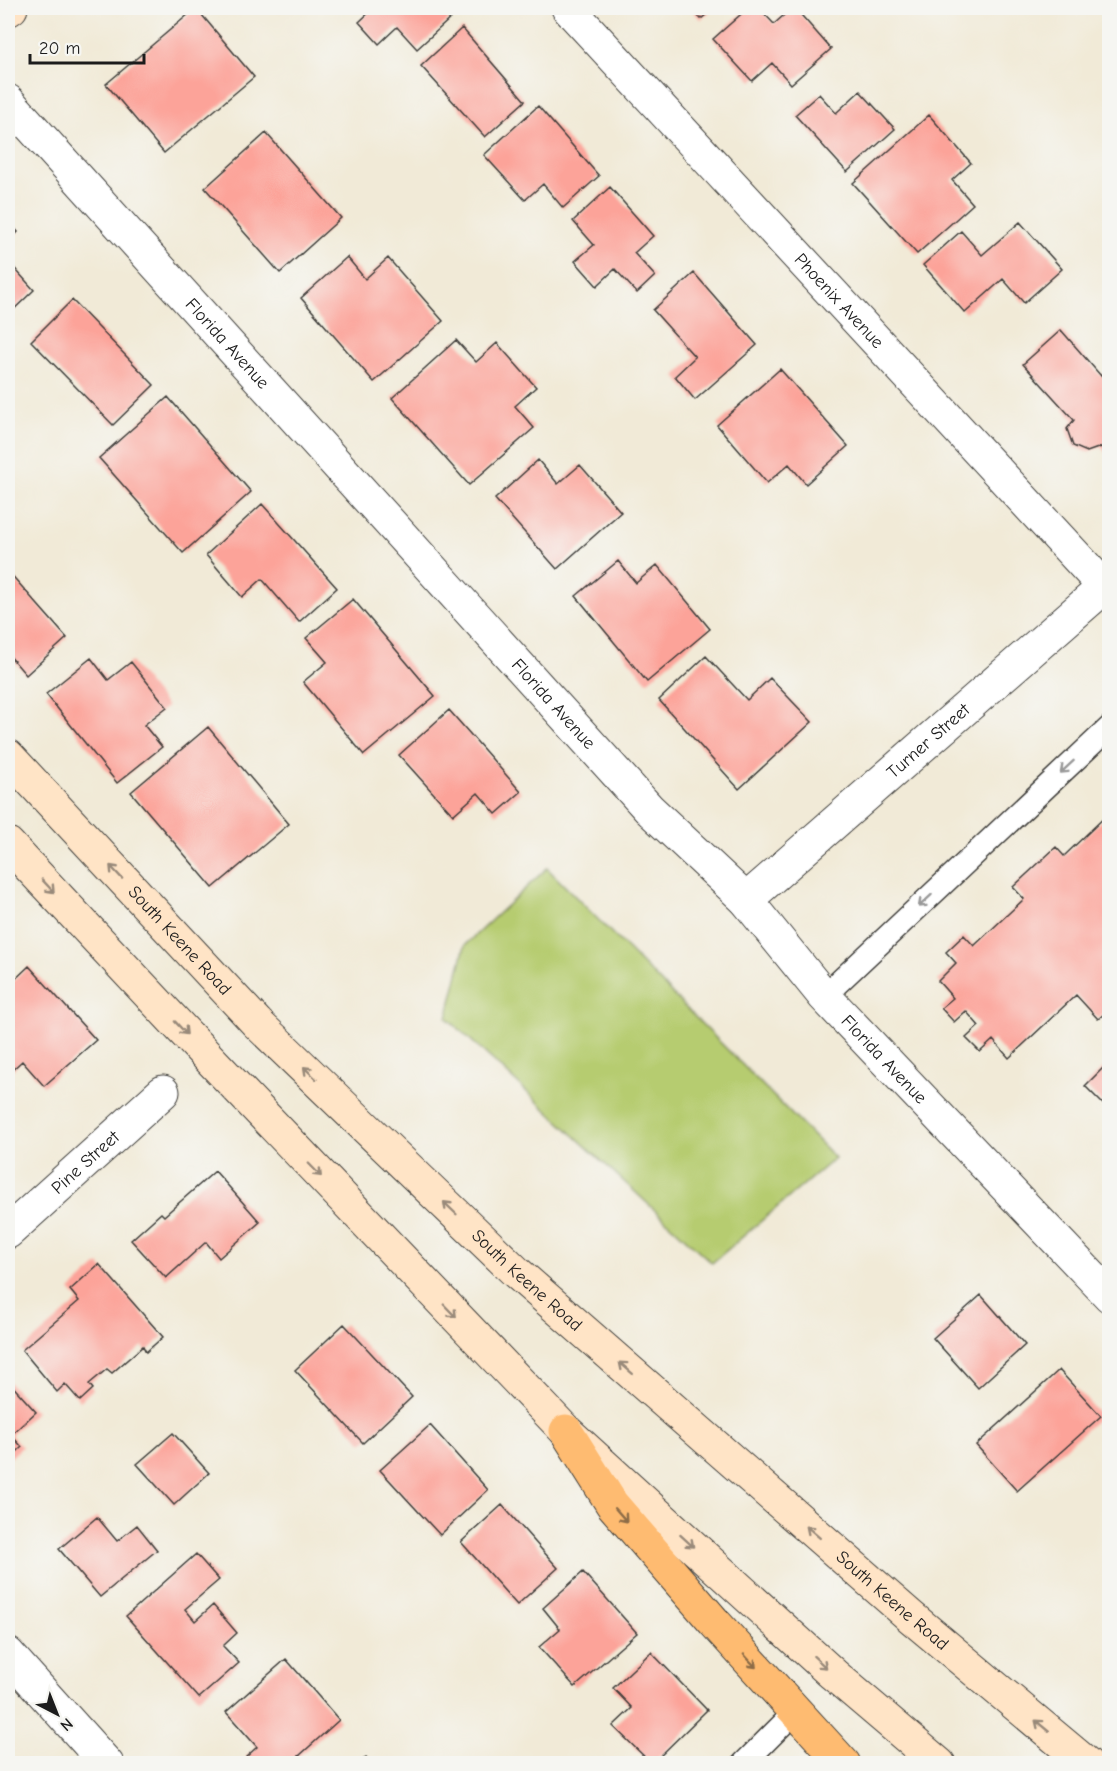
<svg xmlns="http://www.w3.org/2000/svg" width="1117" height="1771" font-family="'Comic Neue',sans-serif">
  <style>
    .green { fill: #b6cc70; stroke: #697446; stroke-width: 1.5 }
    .building { fill: #fca399 }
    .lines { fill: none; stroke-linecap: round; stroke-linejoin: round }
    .lane-casing { stroke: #3c3b38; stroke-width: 25 }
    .street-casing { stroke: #3c3b38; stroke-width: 35 }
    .secondary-casing { stroke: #3c3b38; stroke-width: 35 }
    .primary-casing { stroke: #3c3b38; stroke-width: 35 }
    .lane { stroke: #fff; stroke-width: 22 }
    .street { stroke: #fff; stroke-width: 33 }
    .secondary { stroke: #ffe4c6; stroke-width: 33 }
    .primary { stroke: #febb71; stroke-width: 33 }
    .oneway { stroke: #999 }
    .oneway2 { stroke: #998a7a }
    .oneway3 { stroke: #8d6c46 }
    .labels { text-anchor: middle; stroke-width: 4.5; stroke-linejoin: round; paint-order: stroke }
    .street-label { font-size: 18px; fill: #1c1c1c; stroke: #f6f6f2 }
  </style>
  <rect width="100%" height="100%" fill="#f6f6f2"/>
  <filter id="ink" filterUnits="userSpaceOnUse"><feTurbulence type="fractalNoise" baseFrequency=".0167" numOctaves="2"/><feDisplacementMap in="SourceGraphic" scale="12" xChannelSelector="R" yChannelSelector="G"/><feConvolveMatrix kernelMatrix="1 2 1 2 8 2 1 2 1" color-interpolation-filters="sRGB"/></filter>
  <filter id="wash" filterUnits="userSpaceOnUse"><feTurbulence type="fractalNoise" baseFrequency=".008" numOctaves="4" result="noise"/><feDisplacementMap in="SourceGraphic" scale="24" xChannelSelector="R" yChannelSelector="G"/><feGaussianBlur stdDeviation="1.35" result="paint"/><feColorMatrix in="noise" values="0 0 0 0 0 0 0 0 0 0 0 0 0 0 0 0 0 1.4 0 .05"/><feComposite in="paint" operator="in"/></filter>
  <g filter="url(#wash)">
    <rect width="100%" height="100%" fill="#f1ead7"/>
    <path class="green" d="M547,868L835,1158L712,1263L447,1018L465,945Z"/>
    <g id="blocks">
      <path class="building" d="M196,8L254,77L164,153L106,84Z
        M374,8H444L453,16L417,49L397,27L379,44L359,22Z
        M690,8H714L701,19Z
        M748,8H759L774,24L792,8H795L831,49L791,84L772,63L752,81L713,39Z
        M462,28L525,101L485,137L421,66Z
        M860,91L895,129L847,172L795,115L819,94L836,113Z
        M538,106L599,176L563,208L543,184L525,200L484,155Z
        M929,115L971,163L952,180L973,204L917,254L853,183Z
        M266,133L341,218L280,273L205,188Z
        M610,187L653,236L634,253L655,276L637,293L615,269L597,286L575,261L594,245L573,221Z
        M8,221L18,232L8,242Z
        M1020,222L1062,269L1024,303L1003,279L965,313L923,265L961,231L982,255Z
        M347,257L365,279L388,258L443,321L374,382L301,298Z
        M8,261L34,290L8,315Z
        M694,273L757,345L695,400L675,376L695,357L653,310Z
        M72,300L154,385L113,425L31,341Z
        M1061,330L1101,376L1110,368V457L1101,447L1087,452L1073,446L1067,429L1074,420L1023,364Z
        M456,340L476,362L497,343L536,387L515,406L534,428L469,485L392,398Z
        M780,369L848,446L806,484L789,464L767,483L717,425Z
        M168,397L251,492L183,553L99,458Z
        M538,460L558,484L580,465L621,512L557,569L495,499Z
        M262,504L337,588L299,622L262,579L242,597L206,555Z
        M618,561L636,583L657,565L710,629L647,682L576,596Z
        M8,571L67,638L26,675L8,654Z
        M353,599L435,696L364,755L303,682L327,662L306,638Z
        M706,656L747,700L770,678L812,722L739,789L659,700Z
        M91,658L108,680L131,662L167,707L144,725L162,747L117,783L46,694Z
        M449,710L521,792L496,814L478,793L453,815L399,755Z
        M208,727L289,824L213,888L131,792Z
        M1110,812V1009L1098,1019L1076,995L1009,1058L993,1040L980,1052L966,1038L979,1026L966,1011L954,1022L941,1008L953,998L938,981L956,963L946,952L964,935L974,946L1024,899L1013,887L1056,847L1064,856Z
        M29,966L96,1040L44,1086L22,1061L10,1072L8,1070V986Z
        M1110,1061V1111L1085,1086Z
        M215,1171L260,1222L219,1258L206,1242L166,1278L131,1240L161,1213L164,1216Z
        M99,1264L163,1337L146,1352L143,1346L112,1373L107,1369L89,1384L93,1389L80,1401L65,1384L57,1392L22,1350L79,1301L70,1290Z
        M981,1295L1025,1345L978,1388L933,1338Z
        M344,1324L412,1397L363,1443L295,1370Z
        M1059,1370L1101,1416L1017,1491L976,1445Z
        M8,1381L36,1412L11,1435L22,1447L8,1460Z
        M430,1425L488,1490L440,1535L380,1470Z
        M173,1433L209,1473L174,1505L137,1464Z
        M502,1505L558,1568L517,1605L461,1542Z
        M97,1517L117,1541L137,1525L157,1550L100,1597L59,1549Z
        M196,1554L219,1580L185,1609L195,1621L213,1605L237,1633L223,1646L239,1663L199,1698L126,1616Z
        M583,1572L637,1633L575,1687L539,1647L560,1629L543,1608Z
        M651,1652L707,1710L652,1764L613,1726L632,1708L613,1688Z
        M286,1659L339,1720L290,1764H252L246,1757L257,1747L226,1712Z
        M366,1757L372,1764H359Z"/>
    </g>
  </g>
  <g filter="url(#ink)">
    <use href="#blocks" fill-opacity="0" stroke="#3c3b38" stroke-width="1.5"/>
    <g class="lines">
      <defs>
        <path id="lane" d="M824,996L1110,727
          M743,1764L796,1711"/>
        <g id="street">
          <path id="s1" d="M568,8L1110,593"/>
          <path id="s2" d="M8,101L649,809L746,900L824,996L1110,1296"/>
          <path id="s3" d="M746,900L1110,582"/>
          <path id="s4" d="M8,1232L163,1092"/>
          <path d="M8,1654L107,1764"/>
        </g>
        <g id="secondary">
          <path d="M8,10L11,8"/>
          <path id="s5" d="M8,756L257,1023L516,1272L911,1617L1087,1764"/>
          <path d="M8,844L207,1056L566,1431L833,1674L939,1764"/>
        </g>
        <path id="primary" d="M566,1431L612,1504L715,1623L844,1764"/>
      </defs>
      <use href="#lane" class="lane-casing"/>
      <use href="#street" class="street-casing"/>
      <use href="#secondary" class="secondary-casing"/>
      <use href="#primary" class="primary-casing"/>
      <use href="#lane" class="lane"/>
      <use href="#street" class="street"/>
      <use href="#secondary" class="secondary"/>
      <use href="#primary" class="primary"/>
    </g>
    <defs><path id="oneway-shaft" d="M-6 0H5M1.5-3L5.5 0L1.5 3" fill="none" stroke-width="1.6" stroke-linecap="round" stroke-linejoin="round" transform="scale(1.5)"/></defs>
    <g class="oneway">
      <use href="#oneway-shaft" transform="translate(1067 767) rotate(137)"/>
      <use href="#oneway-shaft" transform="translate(925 901) rotate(137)"/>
    </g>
    <g class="oneway2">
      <use href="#oneway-shaft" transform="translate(116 872) rotate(-133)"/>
      <use href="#oneway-shaft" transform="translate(48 886) rotate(47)"/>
      <use href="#oneway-shaft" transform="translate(181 1028) rotate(47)"/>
      <use href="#oneway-shaft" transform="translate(310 1073) rotate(-136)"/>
      <use href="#oneway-shaft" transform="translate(315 1170) rotate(46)"/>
      <use href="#oneway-shaft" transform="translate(450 1208) rotate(-136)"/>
      <use href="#oneway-shaft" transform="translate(450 1311) rotate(46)"/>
      <use href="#oneway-shaft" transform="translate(626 1368) rotate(-139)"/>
      <use href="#oneway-shaft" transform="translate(813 1532) rotate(-139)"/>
      <use href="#oneway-shaft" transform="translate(687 1541) rotate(42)"/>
      <use href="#oneway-shaft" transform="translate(820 1662) rotate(42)"/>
      <use href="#oneway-shaft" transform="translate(1042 1726) rotate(-140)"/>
    </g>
    <g class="oneway3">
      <use href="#oneway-shaft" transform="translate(621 1515) rotate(49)"/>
      <use href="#oneway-shaft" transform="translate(750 1661) rotate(47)"/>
    </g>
  </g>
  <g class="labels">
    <g class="street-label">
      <text dy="6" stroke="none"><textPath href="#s1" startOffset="399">Phoenix Avenue</textPath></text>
      <text dy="6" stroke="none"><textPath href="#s2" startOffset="327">Florida Avenue</textPath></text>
      <text dy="6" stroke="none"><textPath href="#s2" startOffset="813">Florida Avenue</textPath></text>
      <text dy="6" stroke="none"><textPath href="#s3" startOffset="242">Turner Street</textPath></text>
      <text dy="6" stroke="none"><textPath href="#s5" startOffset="252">South Keene Road</textPath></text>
      <text dy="6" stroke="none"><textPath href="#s2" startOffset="1299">Florida Avenue</textPath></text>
      <text dy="6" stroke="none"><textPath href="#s4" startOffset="104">Pine Street</textPath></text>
      <text dy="6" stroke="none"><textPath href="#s5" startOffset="738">South Keene Road</textPath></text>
      <text dy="6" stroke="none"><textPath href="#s5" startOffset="1224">South Keene Road</textPath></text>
    </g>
  </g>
  <rect width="1117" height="1771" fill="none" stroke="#f6f6f2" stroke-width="30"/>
  <g transform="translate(57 1714) rotate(138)" stroke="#f6f6f2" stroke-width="4.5" paint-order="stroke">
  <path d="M0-4.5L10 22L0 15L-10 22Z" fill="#1c1c1c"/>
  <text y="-9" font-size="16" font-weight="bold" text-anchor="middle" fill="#1c1c1c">N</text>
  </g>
  <path d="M30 54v9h114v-9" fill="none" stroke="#1c1c1c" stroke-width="3"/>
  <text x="39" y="54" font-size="18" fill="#1c1c1c" stroke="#f6f6f2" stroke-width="4.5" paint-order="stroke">20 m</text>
</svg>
